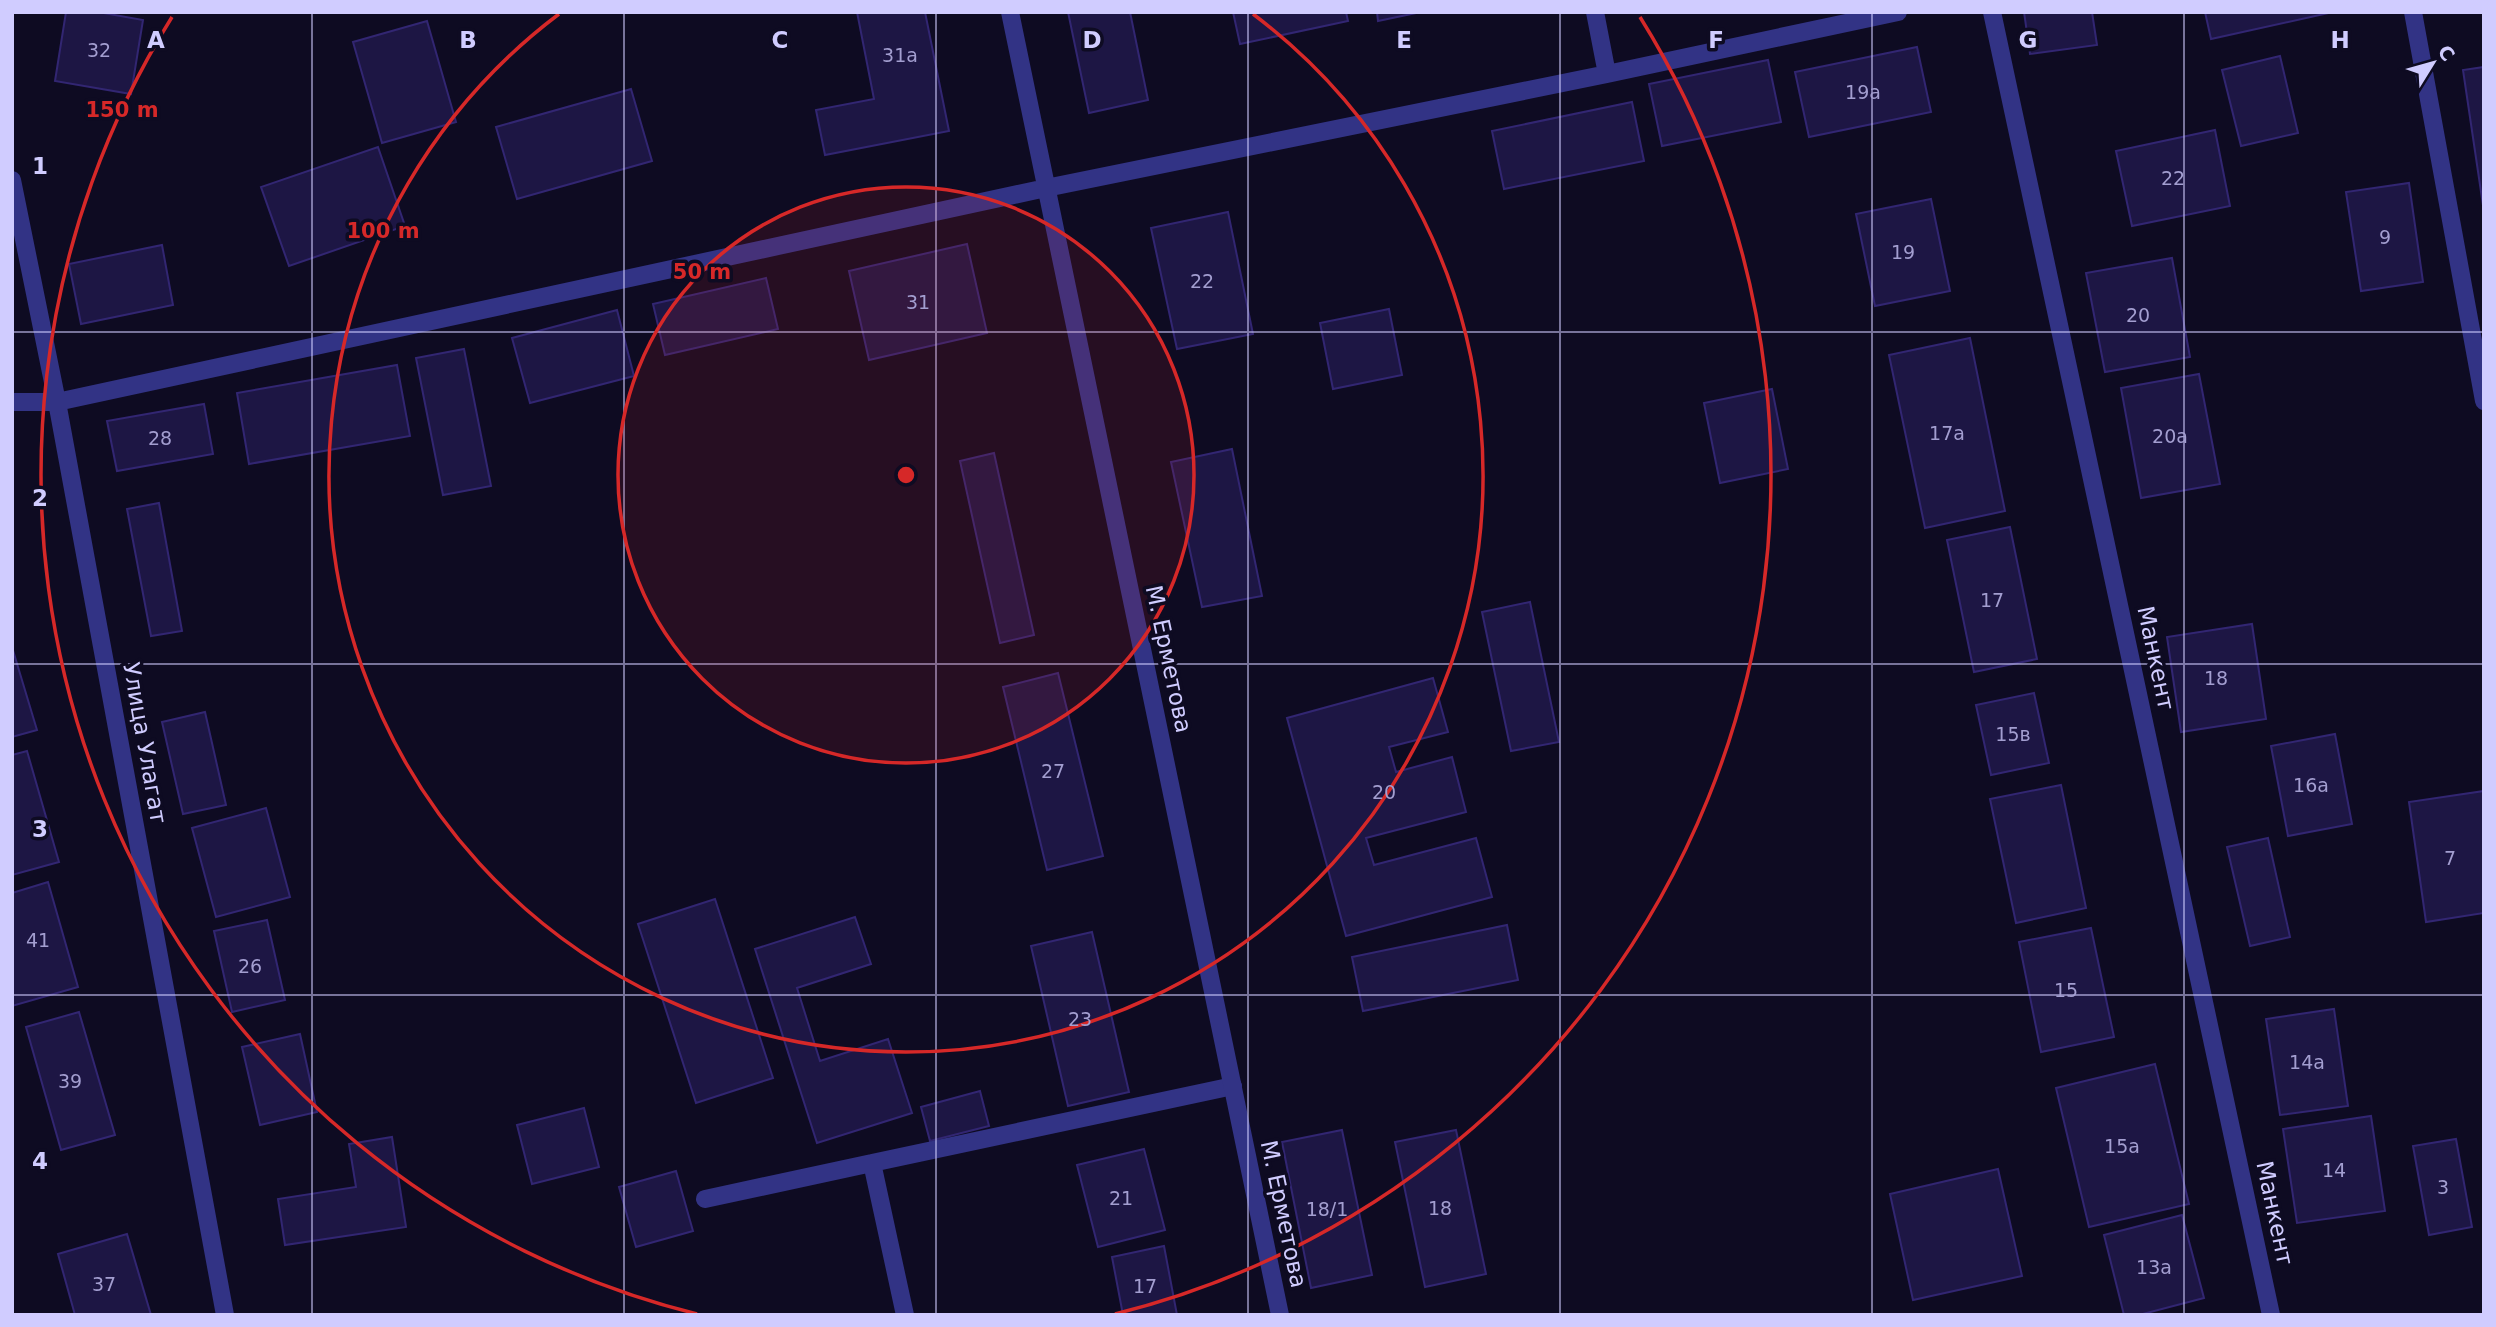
<svg xmlns="http://www.w3.org/2000/svg" width="2496" height="1327" font-family="'DejaVu Sans',sans-serif">
  <style>
    .building { fill: #1d1644; stroke: #322672; stroke-width: 2 }
    .lines { fill: none; stroke-linecap: round; stroke-linejoin: round }
    .lane { stroke: #323385; stroke-width: 18 }
    .street { stroke: #323385; stroke-width: 18 }
    .grid { fill: none; stroke: #d0ccff; stroke-width: 2; stroke-opacity: 0.55 }
    .ring { fill: none; stroke: #d62828; stroke-width: 3.5 }
    .labels { text-anchor: middle; stroke-width: 7; stroke-linejoin: round; paint-order: stroke }
    .number-label { font-size: 19px; fill: #a39ed0 }
    .street-label { font-size: 23px; fill: #d0ccff; stroke: #0e0b22 }
    .grid-label { font-size: 23px; text-anchor: middle; font-weight: bold; fill: #d0ccff; stroke: #0e0b22; stroke-width: 7; stroke-linejoin: round; paint-order: stroke }
    .centre { fill: #d62828; stroke: #0e0b22; stroke-width: 3.5 }
    .ring-label { font-size: 21px; text-anchor: middle; font-weight: bold; fill: #d62828; stroke: #0e0b22; stroke-width: 7; stroke-linejoin: round; paint-order: stroke }
  </style>
  <rect width="100%" height="100%" fill="#0e0b22"/>
  <path class="building" d="M66,12H98L143,20L131,94L55,81Z
    M857,12H925L949,131L825,155L816,110L874,99Z
    M1068,12H1130L1148,100L1089,113Z
    M1233,12H1346L1348,21L1240,44Z
    M1377,12H1421L1378,21Z
    M2024,12H2092L2097,45L2030,54Z
    M2205,12H2333L2211,39Z
    M427,21L456,122L382,143L353,42Z
    M1917,47L1931,112L1809,137L1795,72Z
    M2280,56L2298,133L2241,146L2222,70Z
    M1768,60L1781,122L1662,146L1649,84Z
    M2484,67V212L2463,70Z
    M631,89L652,161L517,199L496,127Z
    M1632,102L1644,161L1504,189L1492,131Z
    M2215,130L2230,206L2132,226L2116,151Z
    M378,147L405,226L289,266L261,187Z
    M2409,183L2423,282L2361,291L2346,192Z
    M1931,199L1950,291L1875,306L1856,214Z
    M1228,212L1253,334L1177,349L1151,228Z
    M967,244L987,333L869,360L849,271Z
    M162,245L173,305L81,324L69,264Z
    M2172,258L2190,357L2105,372L2086,273Z
    M766,278L778,329L665,355L653,304Z
    M1389,309L1402,375L1333,389L1320,323Z
    M617,310L634,376L530,403L512,338Z
    M1970,338L2005,511L1925,528L1889,355Z
    M464,349L491,486L443,495L416,358Z
    M397,365L410,436L249,464L237,393Z
    M2199,374L2220,484L2141,498L2121,388Z
    M1772,389L1788,469L1720,483L1704,403Z
    M204,404L213,454L117,471L107,421Z
    M1232,449L1262,596L1202,607L1171,462Z
    M994,453L1034,635L1000,643L960,461Z
    M159,503L182,631L151,636L127,509Z
    M2010,527L2037,659L1974,672L1947,540Z
    M1530,602L1559,742L1511,751L1482,612Z
    M2252,624L2266,719L2181,732L2167,637Z
    M12,647L37,730L12,737Z
    M1058,673L1103,856L1047,870L1003,687Z
    M1433,678L1448,732L1389,747L1396,772L1452,757L1466,812L1366,838L1374,865L1476,838L1492,897L1346,936L1287,718Z
    M2034,693L2049,763L1991,775L1976,705Z
    M205,712L226,805L183,814L162,722Z
    M2335,734L2352,824L2288,836L2271,746Z
    M27,751L59,862L12,875V755Z
    M2061,785L2086,908L2016,923L1990,799Z
    M2484,791V913L2426,922L2409,802Z
    M266,808L290,897L216,917L192,828Z
    M2268,838L2290,937L2250,946L2227,847Z
    M48,882L78,987L12,1006V893Z
    M715,899L773,1078L696,1103L638,924Z
    M855,917L871,964L797,988L820,1061L888,1039L912,1113L817,1143L755,949Z
    M267,920L285,1000L232,1012L214,931Z
    M1507,925L1518,980L1363,1011L1352,957Z
    M2091,928L2114,1037L2041,1052L2019,942Z
    M1092,932L1129,1092L1068,1106L1031,946Z
    M2334,1009L2348,1106L2280,1115L2266,1019Z
    M79,1012L115,1135L61,1150L26,1027Z
    M300,1034L317,1112L260,1125L242,1047Z
    M2155,1064L2189,1204L2089,1227L2056,1088Z
    M980,1091L989,1126L930,1141L921,1107Z
    M584,1108L599,1167L532,1184L517,1125Z
    M2371,1116L2385,1211L2297,1223L2283,1129Z
    M1342,1130L1372,1275L1311,1288L1282,1142Z
    M1456,1130L1486,1274L1425,1287L1395,1142Z
    M392,1137L406,1227L285,1245L278,1199L356,1187L349,1144Z
    M2456,1139L2472,1227L2429,1235L2413,1146Z
    M1144,1149L1165,1230L1098,1247L1077,1165Z
    M1998,1169L2022,1276L1913,1300L1890,1194Z
    M676,1171L693,1231L636,1247L619,1187Z
    M2182,1215L2204,1298L2139,1315H2124L2104,1235Z
    M127,1234L151,1315H75L58,1254Z
    M1164,1246L1177,1315H1123L1112,1257Z"/>
  <g class="lines">
    <path class="lane" d="M705,1199L872,1163
      M905,1315L872,1163L1233,1086"/>
    <path class="street" d="M1010,12L1280,1315
      M1595,12L1607,74
      M1992,12L2271,1315
      M2413,12L2484,401
      M12,180L57,402L225,1315
      M12,402H57L1046,188L1607,74L1898,12"/>
  </g>
  <path class="grid" d="M312,12V1315M624,12V1315M936,12V1315M1248,12V1315M1560,12V1315M1872,12V1315M2184,12V1315M12,332H2484M12,664H2484M12,995H2484"/>
  <circle cx="906" cy="475" r="288" fill="#d62828" fill-opacity=".12"/>
  <g class="ring">
    <circle cx="906" cy="475" r="288"/>
    <path d="M1253 14A577 577 0 1 1 559 14"/>
    <path d="M697 1314A865 865 0 0 1 172 17M1640 17A865 865 0 0 1 1115 1314"/>
  </g>
  <g class="labels">
    <g class="number-label">
      <text x="99" y="57">32</text>
      <text x="900" y="62">31а</text>
      <text x="1863" y="99">19а</text>
      <text x="2173" y="185">22</text>
      <text x="2385" y="244">9</text>
      <text x="1903" y="259">19</text>
      <text x="1202" y="288">22</text>
      <text x="918" y="309">31</text>
      <text x="2138" y="322">20</text>
      <text x="1947" y="440">17а</text>
      <text x="2170" y="443">20а</text>
      <text x="160" y="445">28</text>
      <text x="1992" y="607">17</text>
      <text x="2216" y="685">18</text>
      <text x="2013" y="741">15в</text>
      <text x="1053" y="778">27</text>
      <text x="2311" y="792">16а</text>
      <text x="1384" y="799">20</text>
      <text x="2450" y="865">7</text>
      <text x="38" y="947">41</text>
      <text x="250" y="973">26</text>
      <text x="2066" y="997">15</text>
      <text x="1080" y="1026">23</text>
      <text x="2307" y="1069">14а</text>
      <text x="70" y="1088">39</text>
      <text x="2122" y="1153">15а</text>
      <text x="2334" y="1177">14</text>
      <text x="2443" y="1194">3</text>
      <text x="1121" y="1205">21</text>
      <text x="1440" y="1215">18</text>
      <text x="1327" y="1216">18/1</text>
      <text x="2154" y="1274">13а</text>
      <text x="104" y="1291">37</text>
      <text x="1145" y="1293">17</text>
    </g>
    <g class="street-label">
      <text transform="translate(2156 658) rotate(78)" y="8">Манкент</text>
      <text transform="translate(1169 659) rotate(78)" y="8">М. Ерметова</text>
      <text transform="translate(145 743) rotate(80)" y="8">Улица Улагат</text>
      <text transform="translate(2275 1213) rotate(78)" y="8">Манкент</text>
      <text transform="translate(1284 1214) rotate(78)" y="8">М. Ерметова</text>
    </g>
  </g>
  <g class="grid-label">
    <text x="156" y="48">A</text>
    <text x="468" y="48">B</text>
    <text x="780" y="48">C</text>
    <text x="1092" y="48">D</text>
    <text x="1404" y="48">E</text>
    <text x="1716" y="48">F</text>
    <text x="2028" y="48">G</text>
    <text x="2340" y="48">H</text>
    <text x="40" y="174">1</text>
    <text x="40" y="506">2</text>
    <text x="40" y="837">3</text>
    <text x="40" y="1169">4</text>
  </g>
  <circle cx="906" cy="475" r="10" class="centre"/>
  <g class="ring-label">
    <text x="122" y="117">150 m</text>
    <text x="383" y="238">100 m</text>
    <text x="702" y="279">50 m</text>
  </g>
  <rect width="2496" height="1327" fill="none" stroke="#d0ccff" stroke-width="28"/>
  <g transform="translate(2433 63) rotate(53)" stroke="#0e0b22" stroke-width="5" paint-order="stroke">
  <path d="M0-5L12 26L0 18L-12 26Z" fill="#d0ccff"/>
  <text y="-10" font-size="19" font-weight="bold" text-anchor="middle" fill="#d0ccff">С</text>
  </g>
</svg>
